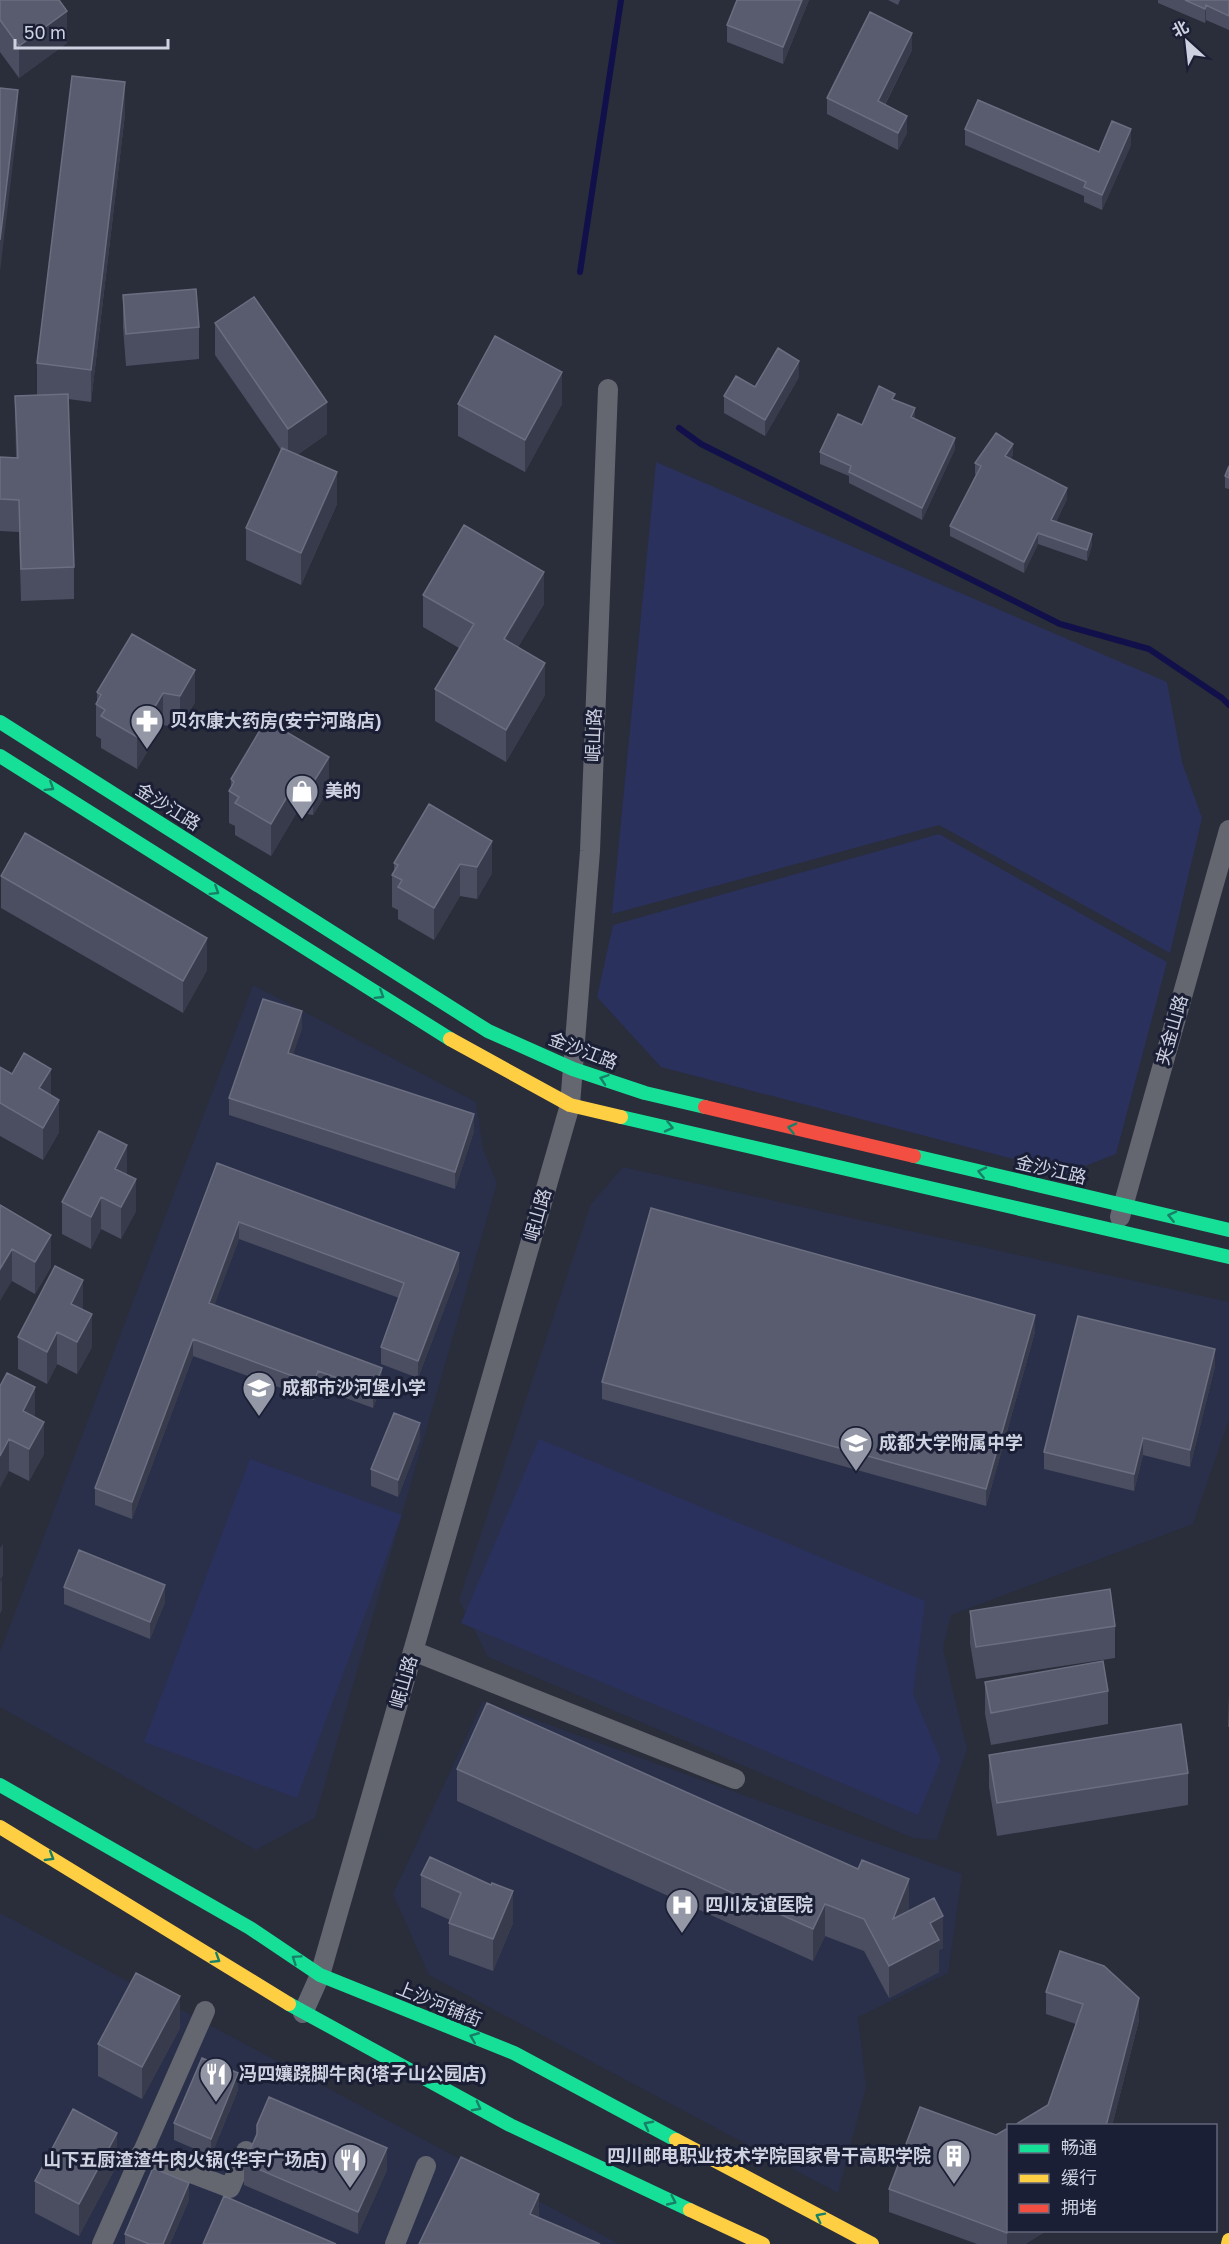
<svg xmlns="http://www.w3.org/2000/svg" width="1229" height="2244" font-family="'Golos Text','Noto Sans SC',sans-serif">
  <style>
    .built { fill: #2a304a }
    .green { fill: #2a315c }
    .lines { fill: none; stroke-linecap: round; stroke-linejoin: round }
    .stream { stroke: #11104a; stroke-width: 6 }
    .street { stroke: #646670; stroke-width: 20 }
    .fast { stroke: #16e098; stroke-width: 14 }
    .slow { stroke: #ffcf43; stroke-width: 14 }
    .jam { stroke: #f24e42; stroke-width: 14 }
    .wall { fill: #4b4e61 }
    .shaded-wall { fill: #383b4b }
    .building { fill: #595c6e; stroke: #6b6e80; stroke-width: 1.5 }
    .oneway { stroke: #188066 }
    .labels { text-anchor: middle; stroke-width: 6; stroke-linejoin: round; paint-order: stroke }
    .poi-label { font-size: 18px; font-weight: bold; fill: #cdd1e0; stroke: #1b1f35; text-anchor: start }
    .street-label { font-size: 18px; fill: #cdd1e0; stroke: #1b1f35 }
  </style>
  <rect width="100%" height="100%" fill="#2a2d3a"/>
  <path class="built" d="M253,985L476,1102L483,1149L497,1183L315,1818L256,1850L0,1707V1652Z
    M623,1167L1229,1302V1419L1193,1524L951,1615L943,1649L967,1749L937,1840L913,1838L488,1657L459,1600L591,1204Z
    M483,1701L962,1874L948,1973L858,2017L866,2087L838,2193L429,1975L393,1894Z
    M0,1913L619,2244H0Z"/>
  <path class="green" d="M656,462L1167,682L1182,762L1202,818L1170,953L939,825L612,914Z
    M939,834L1167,962L1116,1154L1067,1173L661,1067L597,997L613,925Z
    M539,1439L925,1601L913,1694L941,1760L918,1815L461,1623Z
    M250,1459L402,1515L297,1798L144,1742Z"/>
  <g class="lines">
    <path class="stream" d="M580,272L621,0
      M679,428L701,444L1060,624L1149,649L1222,698L1229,705"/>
    <path class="street" d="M1120,1217L1229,830
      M413,1651L735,1779
      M303,2013L320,1975L570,1105L590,851L608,389
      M141,2154L230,2188L246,2151
      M102,2244L205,2011
      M395,2244L426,2166"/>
    <path class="fast" d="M0,722L488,1031L573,1069L645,1093L705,1107
      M0,756L450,1039
      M621,1117L1229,1257
      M914,1156L1229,1230
      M0,1785L250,1928L320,1975L514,2053L676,2140
      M289,2004L510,2125L690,2210"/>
    <path class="slow" d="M450,1039L570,1105L621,1117
      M0,1827L289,2004
      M676,2140L872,2244
      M690,2210L763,2244
      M1228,2244L1229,2240"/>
    <path class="jam" d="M705,1107L914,1156"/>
  </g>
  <path class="wall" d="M0,0L67,43L19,78L0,52Z
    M737,0H809L783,64L727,42V25Z
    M888,0H900L898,5Z
    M1158,0H1229V30L1206,20L1205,23L1158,3Z
    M912,50L885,105L907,133L898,150L827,114V98Z
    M125,114L91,402L68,399L74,567V599L21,601L19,532L0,531V457L16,458L15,396L37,395V363Z
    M965,129L1099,152L1131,145L1102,210L1084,202V196L965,145Z
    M123,295L199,327V359L126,366L123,327Z
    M215,323L327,434L297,455L337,504L301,585L246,560V528L281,450L215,355Z
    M799,377L765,436L724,413V396L755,387Z
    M895,401L915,419L955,449L922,520L849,483V476L820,464V452L862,425Z
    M458,404H562L525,472L458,436Z
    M1013,455L1010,459L1067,499L1056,522L1092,545L1087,561L1038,544L1024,573L950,536V526L976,475L975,474V463Z
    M1229,466V489L1225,488V476Z
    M423,595L544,604L518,647L545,695L506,762L435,721V689L459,648L423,627Z
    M132,634L195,702L180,728L163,725L137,769L101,748V739L96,736V704L97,701V692Z
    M266,720L329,789L313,815L297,812L271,856L235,835V826L229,823V791L231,788V779Z
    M429,804L492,873L477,899L460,896L434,940L398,919V910L392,907V875L394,872V863Z
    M1,876L207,970L183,1013L1,908Z
    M302,1028L293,1054L474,1131L455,1189L229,1115V1098Z
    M0,1067L51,1095L59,1132L43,1160L0,1136Z
    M217,1163L459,1270L418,1378L381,1364V1347L399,1298L239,1239L214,1305L382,1384L373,1408L318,1388L314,1400L193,1356L132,1519L95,1505V1488Z
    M127,1175L136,1211L121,1239L101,1229L91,1249L62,1234V1202Z
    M0,1205L51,1267L35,1294L12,1281Z
    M83,1310L92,1347L77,1374L57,1364L47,1384L18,1369V1337Z
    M1035,1332L986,1506L602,1399V1382Z
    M1215,1366L1190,1467L1143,1455L1134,1491L1044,1469V1452Z
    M0,1386L35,1417L44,1454L29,1481L9,1471Z
    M420,1440L398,1497L371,1486V1469Z
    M64,1587L165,1602L150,1639L64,1604Z
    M970,1611L1115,1626V1658L976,1679L970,1643Z
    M985,1682L1108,1691V1724L991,1745L985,1714Z
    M1229,1693V1727H1228Z
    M989,1755L1188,1773V1805L997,1836L989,1787Z
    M457,1769L858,1869L909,1911L943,1948L939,1950V1972L889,1998L864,1951L825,1936L813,1961L457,1801Z
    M430,1857L513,1923L493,1971L449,1955V1923L450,1920L421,1907V1875Z
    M1046,1992L1139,2020L1112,2126H1013L1048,2105L1076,2024L1046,2014Z
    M180,2028L142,2099L98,2076V2044Z
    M238,2090L211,2156L174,2140V2123Z
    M996,2135L1048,2230L1025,2244H977L889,2212V2189Z
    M244,2163L387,2170L358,2234L244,2185Z
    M117,2165L79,2236L35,2213V2181Z
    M189,2200L170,2244H125V2234Z"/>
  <path class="shaded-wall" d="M802,0H809L783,64V47Z
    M1206,5V20L1205,23V9Z
    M67,11V43L19,78V46Z
    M912,33V50L878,118V101Z
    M125,82V114L91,402V370Z
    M18,90V122L0,272V240Z
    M907,116V133L898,150V133Z
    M1131,129V145L1102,210V195Z
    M799,361V377L765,436V420Z
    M562,372V404L525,472V440Z
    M327,402V434L288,461V429Z
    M915,408V420L911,417Z
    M955,438V449L922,520V508Z
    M1013,444V455L1005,467V456Z
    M337,472V504L301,585V553Z
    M1067,488V499L1051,531V520Z
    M1038,533V544L1024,573V562Z
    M1092,534V545L1087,561V550Z
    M544,572V604L504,671V639Z
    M545,663V695L506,762V730Z
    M195,670V702L180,728V696Z
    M163,693V725L137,769V737Z
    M329,757V789L313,815V783Z
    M297,780V812L271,856V824Z
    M492,841V873L477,899V867Z
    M460,864V896L434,940V908Z
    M207,938V970L183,1013V981Z
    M302,1011V1028L288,1070V1053Z
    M51,1069V1101L39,1088Z
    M59,1100V1132L43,1160V1128Z
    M474,1114V1131L455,1189V1172Z
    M127,1145V1177L115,1169Z
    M136,1179V1211L121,1239V1207Z
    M101,1197V1229L91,1249V1217Z
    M239,1222V1239L209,1320V1303Z
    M51,1235V1267L35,1294V1262Z
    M12,1249V1281L0,1301V1269Z
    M459,1253V1270L418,1378V1361Z
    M83,1280V1312L71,1304Z
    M92,1314V1347L77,1374V1342Z
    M1035,1315V1332L986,1506V1489Z
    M57,1332V1364L47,1384V1352Z
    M193,1339V1356L132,1519V1502Z
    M1215,1349V1366L1190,1467V1450Z
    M382,1368V1384L373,1408V1391Z
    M318,1371V1388L314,1400V1384Z
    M35,1387V1419L23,1411Z
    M44,1422V1454L29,1481V1449Z
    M420,1423V1440L398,1497V1480Z
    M1143,1438V1455L1134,1491V1474Z
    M9,1439V1471L0,1488V1456Z
    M3,1544V1576L0,1580V1548Z
    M2,1578V1610L0,1614V1582Z
    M165,1585V1602L150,1639V1622Z
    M909,1879V1911L893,1919Z
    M513,1891V1923L493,1971V1939Z
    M825,1904V1936L813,1961V1929Z
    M943,1916V1948L939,1950V1972L889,1998V1966L930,1923Z
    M180,1996V2028L142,2099V2067Z
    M1139,1998V2020L1112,2126H1106Z
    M238,2073V2090L211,2156V2139Z
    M117,2133V2165L79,2236V2204Z
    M387,2148V2170L358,2234V2212Z
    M189,2183V2200L170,2244H163Z
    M539,2194V2216L530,2236V2214Z
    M1010,2230H1048L1025,2244H1007V2233Z"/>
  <path class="building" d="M0,0H59L67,11L19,46L0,20Z
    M737,0H802L783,47L727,25Z
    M1185,0H1229V16L1206,5L1205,9Z
    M870,12L912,33L878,101L907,116L898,133L827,98Z
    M72,76L125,82L91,370L37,363Z
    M0,88L18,90L0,240Z
    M978,100L1099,152L1112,121L1131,129L1102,195L1084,187L1086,182L965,129Z
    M196,289L199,327L126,334L123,295Z
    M254,297L327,402L288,429L215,323Z
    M495,336L562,372L525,440L458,404Z
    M778,348L799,361L765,420L724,396L736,376L755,387Z
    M879,386L895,394L892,399L915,408L911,417L955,438L922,508L849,472L851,466L820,452L838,414L862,425Z
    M68,394L74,567L21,569L19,500L0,499V457L18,458L15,396Z
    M996,433L1013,444L1005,456L1067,488L1051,520L1092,534L1087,550L1038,533L1024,562L950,526L981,466L975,463Z
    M282,448L337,472L301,553L246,528Z
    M1229,466V478L1225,476Z
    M464,525L544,572L504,639L545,663L506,730L435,689L474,624L423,595Z
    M132,634L195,670L180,696L163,693L137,737L101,716L105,710L96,704L101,695L97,692Z
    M266,720L329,757L313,783L297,780L271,824L235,803L239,797L229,791L234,782L231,779Z
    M429,804L492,841L477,867L460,864L434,908L398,887L402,880L392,875L398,865L394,863Z
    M25,833L207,938L183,981L1,876Z
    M263,999L302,1011L288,1053L474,1114L455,1172L229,1098Z
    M24,1053L51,1069L39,1088L59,1100L43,1128L0,1103V1067L12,1074Z
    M99,1131L127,1145L115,1169L136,1179L121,1207L101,1197L91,1217L62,1202Z
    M217,1163L459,1253L418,1361L381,1347L404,1283L239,1222L209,1303L382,1368L373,1391L318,1371L314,1384L193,1339L132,1502L95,1488Z
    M0,1205L51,1235L35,1262L12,1249L0,1269Z
    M651,1208L1035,1315L986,1489L602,1382Z
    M55,1266L83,1280L71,1304L92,1314L77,1342L57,1332L47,1352L18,1337Z
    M1078,1316L1215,1349L1190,1450L1143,1438L1134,1474L1044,1452Z
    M7,1373L35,1387L23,1411L44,1422L29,1449L9,1439L0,1456V1386Z
    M394,1413L420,1423L398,1480L371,1469Z
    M79,1550L165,1585L150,1622L64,1587Z
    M1110,1589L1115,1626L976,1647L970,1611Z
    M1103,1661L1108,1691L991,1713L985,1682Z
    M487,1703L858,1869L862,1860L909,1879L893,1919L934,1898L943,1916L930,1923L939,1940L889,1966L864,1919L825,1904L813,1929L457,1769Z
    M1181,1724L1188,1773L997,1803L989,1755Z
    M430,1857L491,1885L492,1883L513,1891L493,1939L449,1923L461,1893L421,1875Z
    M1060,1951L1104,1966L1139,1998L1106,2126H1013L1048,2105L1083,2004L1046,1992Z
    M136,1973L180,1996L142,2067L98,2044Z
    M202,2058L238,2073L211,2139L174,2123Z
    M269,2097L387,2148L358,2212L244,2163L257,2134V2125Z
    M920,2107L996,2135L1008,2128V2230H1010L1007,2233L889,2189Z
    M73,2109L117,2133L79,2204L35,2181Z
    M461,2157L539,2194L530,2214L600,2244H419Z
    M153,2168L189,2183L163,2244H149L125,2234Z
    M224,2196L336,2244H203Z"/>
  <defs><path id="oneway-chevron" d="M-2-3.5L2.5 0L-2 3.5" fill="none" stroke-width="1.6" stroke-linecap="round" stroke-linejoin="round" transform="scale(1.5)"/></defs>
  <g class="oneway">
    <use href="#oneway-chevron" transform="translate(50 787) rotate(32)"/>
    <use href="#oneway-chevron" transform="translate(215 891) rotate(32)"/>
    <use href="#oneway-chevron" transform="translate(380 995) rotate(32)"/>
    <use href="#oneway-chevron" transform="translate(604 1079) rotate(-161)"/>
    <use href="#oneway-chevron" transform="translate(669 1127) rotate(13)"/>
    <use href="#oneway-chevron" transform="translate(792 1128) rotate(-167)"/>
    <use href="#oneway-chevron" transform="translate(982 1172) rotate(-167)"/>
    <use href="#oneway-chevron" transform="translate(1172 1216) rotate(-167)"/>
    <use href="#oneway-chevron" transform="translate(50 1857) rotate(31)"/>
    <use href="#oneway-chevron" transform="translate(216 1959) rotate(32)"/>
    <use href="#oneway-chevron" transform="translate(296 1959) rotate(-146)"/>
    <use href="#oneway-chevron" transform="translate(474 2037) rotate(-158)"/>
    <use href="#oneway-chevron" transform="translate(477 2107) rotate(28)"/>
    <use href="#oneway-chevron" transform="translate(648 2125) rotate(-152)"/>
    <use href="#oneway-chevron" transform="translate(672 2201) rotate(25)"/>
    <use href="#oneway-chevron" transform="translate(820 2217) rotate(-153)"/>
  </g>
  <defs>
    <symbol id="pharmacy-pin" viewBox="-11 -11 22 30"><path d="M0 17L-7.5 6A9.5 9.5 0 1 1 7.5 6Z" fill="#9498a6" stroke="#1b1f35"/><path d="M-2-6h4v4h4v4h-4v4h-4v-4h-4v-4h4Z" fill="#fff"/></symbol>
    <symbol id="shop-pin" viewBox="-11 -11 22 30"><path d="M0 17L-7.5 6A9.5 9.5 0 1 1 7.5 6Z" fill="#9498a6" stroke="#1b1f35"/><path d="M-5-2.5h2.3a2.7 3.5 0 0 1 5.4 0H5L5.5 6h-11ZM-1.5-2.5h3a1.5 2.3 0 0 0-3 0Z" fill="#fff"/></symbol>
    <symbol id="school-pin" viewBox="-11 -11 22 30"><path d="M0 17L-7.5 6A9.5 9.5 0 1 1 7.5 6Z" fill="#9498a6" stroke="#1b1f35"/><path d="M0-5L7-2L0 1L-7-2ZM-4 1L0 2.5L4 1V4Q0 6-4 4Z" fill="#fff"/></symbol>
    <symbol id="hospital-pin" viewBox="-11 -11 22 30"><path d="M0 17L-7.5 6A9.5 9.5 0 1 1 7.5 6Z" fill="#9498a6" stroke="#1b1f35"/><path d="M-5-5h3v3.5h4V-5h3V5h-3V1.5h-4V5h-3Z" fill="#fff"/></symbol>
    <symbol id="restaurant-pin" viewBox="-11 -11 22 30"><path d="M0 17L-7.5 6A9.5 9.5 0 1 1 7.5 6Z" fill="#9498a6" stroke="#1b1f35"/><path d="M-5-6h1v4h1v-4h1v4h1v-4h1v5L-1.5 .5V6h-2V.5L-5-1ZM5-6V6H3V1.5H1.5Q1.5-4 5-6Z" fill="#fff"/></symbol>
    <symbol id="building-pin" viewBox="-11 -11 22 30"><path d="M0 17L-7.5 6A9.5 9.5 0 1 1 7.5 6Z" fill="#9498a6" stroke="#1b1f35"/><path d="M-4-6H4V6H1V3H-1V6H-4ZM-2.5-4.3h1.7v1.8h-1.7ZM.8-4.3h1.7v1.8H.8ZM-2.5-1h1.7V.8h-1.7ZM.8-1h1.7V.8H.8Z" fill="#fff"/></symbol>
  </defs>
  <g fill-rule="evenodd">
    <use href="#pharmacy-pin" x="128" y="702" width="38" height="52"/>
    <use href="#shop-pin" x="283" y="772" width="38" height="52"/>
    <use href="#school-pin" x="240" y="1369" width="38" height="52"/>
    <use href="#school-pin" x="837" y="1424" width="38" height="52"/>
    <use href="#hospital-pin" x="663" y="1886" width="38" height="52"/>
    <use href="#restaurant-pin" x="197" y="2055" width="38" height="52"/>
    <use href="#building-pin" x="935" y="2137" width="38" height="52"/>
    <use href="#restaurant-pin" x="331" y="2141" width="38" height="52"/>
  </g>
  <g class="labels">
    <g class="poi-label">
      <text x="170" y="727">贝尔康大药房(安宁河路店)</text>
      <text x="325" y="797">美的</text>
      <text x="282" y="1394">成都市沙河堡小学</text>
      <text x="879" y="1449">成都大学附属中学</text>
      <text x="705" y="1911">四川友谊医院</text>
      <text x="239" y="2080">冯四孃跷脚牛肉(塔子山公园店)</text>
      <text x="931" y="2162" text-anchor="end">四川邮电职业技术学院国家骨干高职学院</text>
      <text x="327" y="2166" text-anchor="end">山下五厨渣渣牛肉火锅(华宇广场店)</text>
    </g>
    <g class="street-label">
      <text transform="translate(594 735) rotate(-88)" y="6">岷山路</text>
      <text transform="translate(168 807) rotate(32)" y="6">金沙江路</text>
      <text transform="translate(1172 1030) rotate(-74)" y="6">夹金山路</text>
      <text transform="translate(583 1051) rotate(21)" y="6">金沙江路</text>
      <text transform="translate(1051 1170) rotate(13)" y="6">金沙江路</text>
      <text transform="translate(538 1215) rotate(-74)" y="6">岷山路</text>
      <text transform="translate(404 1682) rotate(-74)" y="6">岷山路</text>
      <text transform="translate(439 2004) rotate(22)" y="6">上沙河铺街</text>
    </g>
  </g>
  <rect x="1007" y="2124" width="210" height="108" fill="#1b1f35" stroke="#626679" stroke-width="1.5"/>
  <rect x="1019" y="2144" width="30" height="9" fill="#16e098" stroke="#626679" stroke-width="1.5"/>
  <text x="1061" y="2154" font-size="18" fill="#cdd1e0">畅通</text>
  <rect x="1019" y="2174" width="30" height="9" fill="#ffcf43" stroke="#626679" stroke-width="1.5"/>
  <text x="1061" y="2184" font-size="18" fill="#cdd1e0">缓行</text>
  <rect x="1019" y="2204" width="30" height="9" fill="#f24e42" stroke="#626679" stroke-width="1.5"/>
  <text x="1061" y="2214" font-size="18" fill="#cdd1e0">拥堵</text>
  <g transform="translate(1187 42) rotate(333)" stroke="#1b1f35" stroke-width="4.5" paint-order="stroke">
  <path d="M0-4.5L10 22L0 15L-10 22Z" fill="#cdd1e0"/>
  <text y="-9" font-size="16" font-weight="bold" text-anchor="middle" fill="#cdd1e0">北</text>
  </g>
  <path d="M15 39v9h153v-9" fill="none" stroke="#cdd1e0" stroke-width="3"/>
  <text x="24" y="39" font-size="18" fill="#cdd1e0" stroke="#1b1f35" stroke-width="4.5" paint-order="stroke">50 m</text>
</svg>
